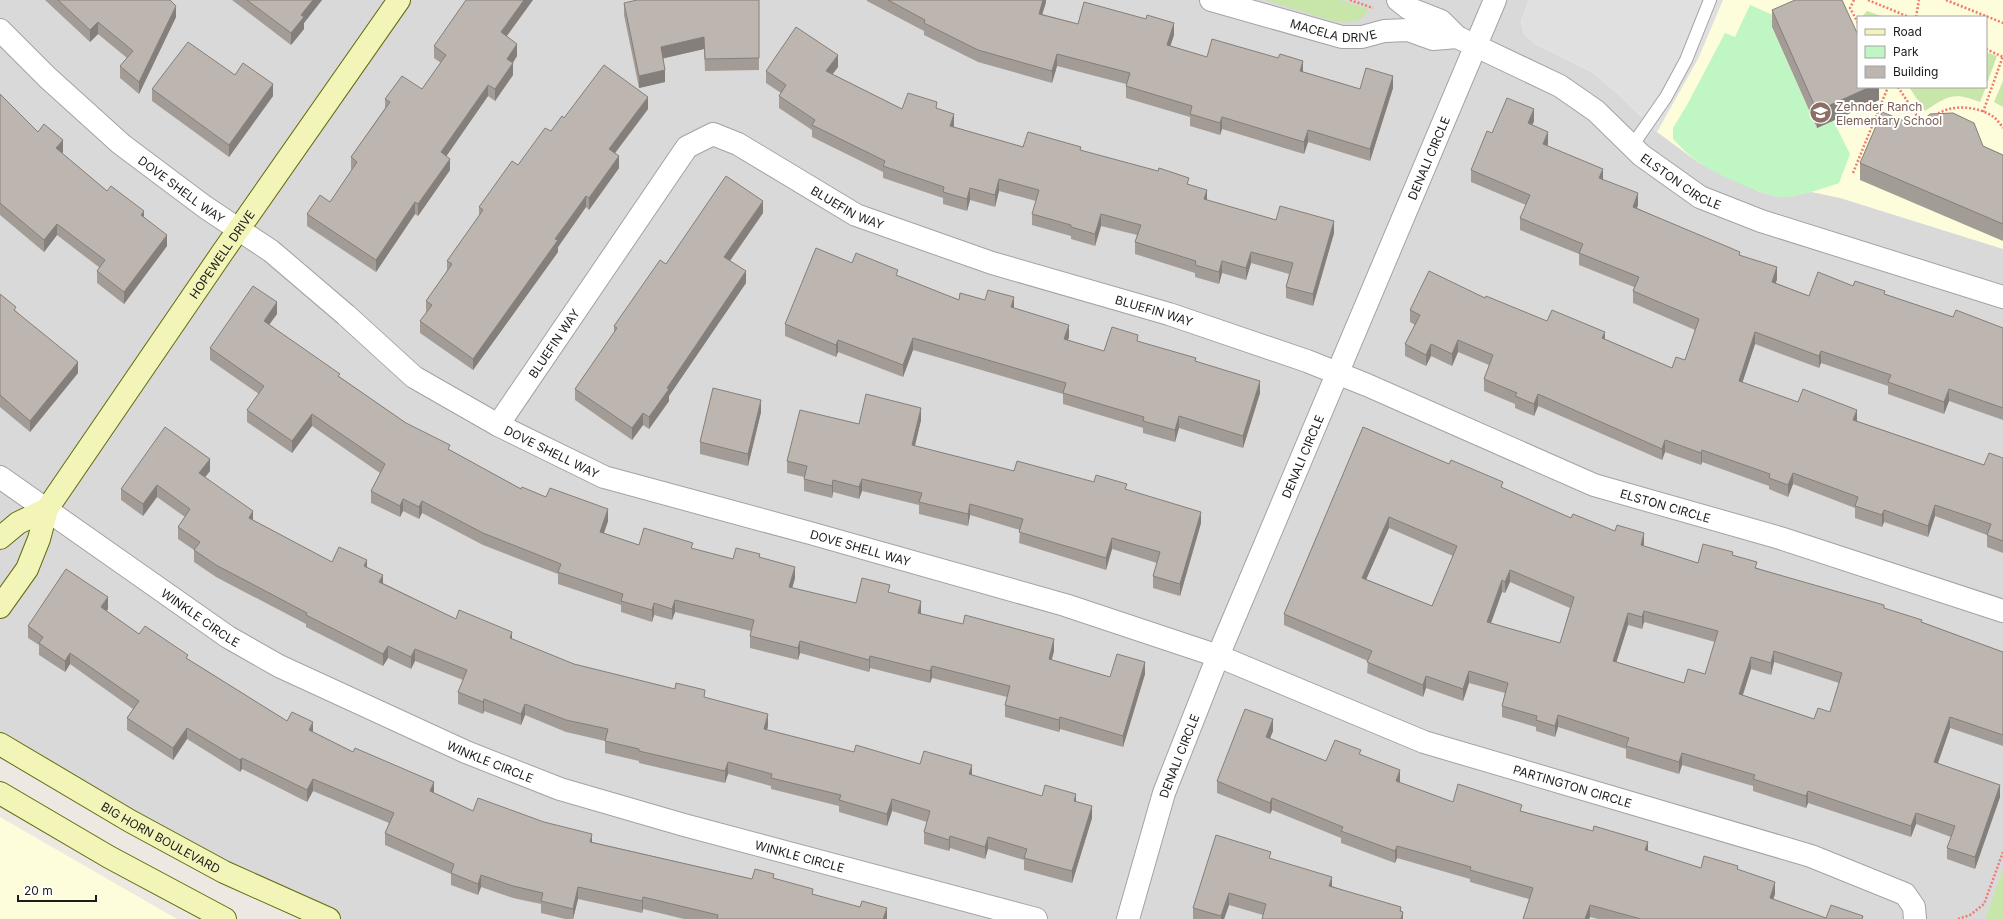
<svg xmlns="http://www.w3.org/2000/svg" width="2003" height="919" font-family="Inter,sans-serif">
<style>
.residential{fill:#dad9d9;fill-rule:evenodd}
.education{fill:#fdfcdb;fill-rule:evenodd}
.grass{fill:#c8e5aa}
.park{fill:#c0f6c4}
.parking{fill:#e0e0e0}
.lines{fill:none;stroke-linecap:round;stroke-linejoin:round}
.lane-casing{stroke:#a3a3a3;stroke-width:14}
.street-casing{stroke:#a3a3a3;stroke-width:24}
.secondary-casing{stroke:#626b0b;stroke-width:24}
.path{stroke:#f17a6f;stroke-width:2.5;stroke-dasharray:2 2;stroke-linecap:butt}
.lane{stroke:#fff;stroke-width:12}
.street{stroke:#fff;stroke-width:22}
.secondary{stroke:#f3f5b8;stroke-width:22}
.wall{fill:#a39c96;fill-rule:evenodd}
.shaded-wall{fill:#847f7a}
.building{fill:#bdb5af;stroke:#847f7a;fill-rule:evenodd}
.labels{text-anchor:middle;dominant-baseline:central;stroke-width:4;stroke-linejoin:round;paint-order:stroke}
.street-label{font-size:12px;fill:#1c1c1c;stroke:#fff}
.education-label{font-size:12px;fill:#785e54;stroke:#fff;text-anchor:start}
</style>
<rect width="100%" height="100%" fill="#ede9e2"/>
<path class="residential" d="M0 0H2003V919H329L0 744ZM1858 17H1986V87H1858Z"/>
<path class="education" d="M1529 0H2003V249L1840 198 1811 192 1780 197 1760 192 1699 163 1657 132 1617 93 1592 72 1535 44 1524 34 1521 21ZM1858 17H1986V87H1858Z
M0 817 177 919H0Z"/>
<path class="grass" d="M1265 0H1339L1369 9C1363 22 1350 23 1337 22Z
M1867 11 1884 17H1862Z
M1986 52 1997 56 1986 86Z
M2003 81V107L1994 102Z
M1909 87H1986L1980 102C1953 92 1949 95 1925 111Z
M2003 869V919H1985L1987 914Z"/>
<path class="park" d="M1750 5 1787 21 1772 28 1817 128 1833 120 1850 154 1839 183C1824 188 1794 199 1779 197 1762 195 1712 172 1698 162 1688 155 1681 147 1673 139V128L1687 105 1725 33 1735 37Z"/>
<path class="parking" d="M1529 0H1723L1698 59 1657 132 1617 93 1592 72 1535 44 1524 34 1521 21Z"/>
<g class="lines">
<defs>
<path id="lane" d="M1632 146 1666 97 1686 60 1710 0"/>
<g id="street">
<path id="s1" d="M1211 0 1342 37H1362L1384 31 1408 30 1433 39 1457 37"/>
<path id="s2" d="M1398 0 1408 8 1441 21 1457 37 1560 86 1596 111 1641 155 1700 197 1761 221 2003 297"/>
<path id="s3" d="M0 30 48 78 121 144 205 207 271 251 346 315 414 377 498 425 604 477 810 533 1065 605 1218 656 1424 742 1811 856 1905 894 1914 907 1915 919"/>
<path id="s4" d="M498 425 687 147 713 134 738 144 856 215 992 263 1169 314 1307 361 1367 385 1594 485 1780 538 2003 611"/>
<path id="s5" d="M0 477 228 637 279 666 466 752 560 789 684 825 1036 919"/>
<path id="s6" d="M1128 919 1164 793 1218 656 1495 0"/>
</g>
<g id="secondary">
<path d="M0 538 18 523 47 509"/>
<path id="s7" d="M0 607 27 569 39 539 47 509 222 253 399 0"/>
<path id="s8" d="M0 744 130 821 224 872 329 919"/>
<path d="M0 793 109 857 225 919"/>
</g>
</defs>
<use href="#lane" class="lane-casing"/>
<use href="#street" class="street-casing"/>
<use href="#secondary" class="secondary-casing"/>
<path class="path" d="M1350 0 1373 8
M1854 0 1850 8 1858 23
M1868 0 1909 17
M1946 0 2003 23
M1916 17 1919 0
M1986 49 2003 57
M1898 87 1923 125
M1983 112 2003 56
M1935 116C1950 103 1980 106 1995 118 1998 121 2001 125 2003 128
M1853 173 1888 87
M1958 919 1970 915 1984 904 2003 852"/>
<use href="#lane" class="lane"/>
<use href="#street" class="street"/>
<use href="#secondary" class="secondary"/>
</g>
<path class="wall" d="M45 0H170L176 17 139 94 120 78V66L127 58 98 34 90 42Z
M232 0H322L304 23V29L291 45Z
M759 0V70L705 71 704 49 663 58 665 82 639 88 624 15V3Z
M867 0H1046V2L1042 14 1078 24 1174 35 1170 46 1207 57 1303 72 1360 89 1393 88 1370 161 1308 142 1304 154 1222 129 1220 135 1190 126V117L1126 98V84L1057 66 1052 83 978 62 924 35V31L867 1Z
M1772 10 1879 87V100L1817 128 1772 27Z
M507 36 517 56 513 63V75L495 101 488 96 446 156 450 170 418 216 415 214 376 272 307 226V214L330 202 352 170 351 169V157L385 108V99L422 89 441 63 434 58V46Z
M838 67 832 74 902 109 937 108 954 126V127L1023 147 1081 150 1189 184 1207 200 1276 220 1334 233 1313 306 1286 298V287L1289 274 1251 263 1246 280 1222 273 1219 284 1195 277V273L1135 254V242L1137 235 1101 226 1095 246 1071 239V236L1032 225V214L1036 201 999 191 995 207 970 200 967 211 943 204V198L883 178V172L812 137V130L779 108V96L781 93 766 83V71Z
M235 75 273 96 229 157 152 101V89Z
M0 94 38 132 63 152 62 153 107 191 144 217 167 246 124 304 97 283V271L100 268 57 235 44 252 0 215Z
M648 109 615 153 619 168 589 210 586 207 558 247V252L473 370 420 333V321L426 313V301L447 271V261L479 216V207L518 165 564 118Z
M1534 121 1532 125 1548 144 1547 146 1603 180 1638 205 1637 208 1740 255 1777 279 1776 283 1809 296 1853 286 1885 294 1953 317 2003 328V420L1949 401 1944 414 1888 394V386L1821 363 1819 368 1755 344 1742 383 1798 402 1857 421 1984 465 2003 458V553L1987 547V535L1935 516 1928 537 1884 522 1882 527 1855 518V508L1793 484 1788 497 1769 489V486L1702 462 1701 465 1665 452 1662 460 1538 406 1534 416 1515 408V404L1484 391V379L1489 365 1458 352 1452 366 1431 356 1426 366 1405 356V344L1415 325 1410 322V310L1485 298 1547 321 1605 339 1672 368 1685 360 1695 330 1633 303V291L1634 287 1579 265V254L1520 230V218L1526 205 1471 182V170L1492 133Z
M1917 126 1983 146 2003 155V241L1860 180V163Z
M763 213 730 261 746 283 669 396V401L649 429 643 425 632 440 575 400V389L614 333V326L666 264Z
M852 263 898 276 959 300H985L1014 308 1069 337 1068 340 1104 351 1138 341 1196 362 1260 393 1243 448 1179 428 1175 442 1143 433V428L1063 404V394L913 350 903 377 838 352 836 357 785 336V324Z
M0 294 16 311 78 373 30 432 0 407Z
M277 314 269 324 340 377 406 423 450 450 521 489 546 497 608 521 604 533 639 545 693 549 733 559 760 558 795 578 792 588 856 603 890 593 921 612V614L1054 651 1051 660 1110 677 1145 674 1123 747 1060 729 1059 732 1005 717V705L1007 697 932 678 930 683 870 668 869 672 800 653 798 660 750 648V636L751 631 675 612 672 620 654 615 652 622 621 612V605L558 584V574L483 545 422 513 419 519 403 511 400 517 371 503V491L380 473 312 426 292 453 247 422V410L259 394 210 360V348Z
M761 412 748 466 700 454V442Z
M921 420 915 446 1014 471 1094 482 1127 490 1201 523 1180 596 1153 588V576L1157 563 1112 549 1106 570 1019 543 1020 530 970 515 968 526 919 514V505L862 491 859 499 833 492 832 498 804 491V477L787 473V461L859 424Z
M1363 427 1571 518 1644 545V546L1698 563 1733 555 1757 568 1884 608 2003 652V746L1950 728 1938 763 2000 797 1975 869 1947 859V848L1951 837 1916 824 1911 837 1808 803 1806 808 1753 791V786L1682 765 1679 774 1646 764 1626 758V749L1558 727 1555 737 1536 731V727L1502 717V706L1505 693 1469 683 1463 701 1426 688 1423 697 1367 673 1368 661 1284 625V614ZM1389 528 1453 556 1432 606 1366 579ZM1510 582 1570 608 1560 643 1491 623 1502 592 1505 593ZM1644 622 1715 642 1705 674 1684 683 1616 662 1628 625 1642 629ZM1774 662 1839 683 1830 712 1814 719 1743 695 1751 669 1771 675Z
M210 471 205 477 253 520 332 562 367 567 383 583 456 619 512 640 574 664 705 698 768 726 767 730 854 752 972 775 1042 796 1076 801 1092 818 1072 883 1024 870V860L988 849 985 859 950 848 949 851 924 844V832L927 822 892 811 887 826 839 812V806L771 789V786L728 774 725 783 639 763V761L605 753V741L566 732 525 715 521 725 484 711 483 714 458 704V692L463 680 415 661 411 669 388 658 383 666 306 627V624L216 577 194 562V550L178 539V527L185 517 157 497 143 516 121 500V489Z
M108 609 106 611 139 634 188 659 287 721 313 732 434 793 473 811 592 842 752 879 774 878 813 894 887 919H684L643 909 642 913 578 899 573 919H565L541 913V904L513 898 481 887 478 895 451 885V874L385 845V833L389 823 313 791 307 802 242 769 240 772 187 739 173 760 127 730V718L133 709 70 664 65 672 39 655V645L28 638V626Z
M1273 731 1270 738 1326 761 1361 755 1400 781V783L1453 802 1522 811 1701 868 1738 869 1775 894 1773 899 1826 918 1863 919H1598L1590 917 1589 919H1523L1529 899 1470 882V879L1397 858 1395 863 1341 843V838L1272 810 1270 814 1217 793V781Z
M1271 859 1332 886 1401 911 1403 919 1263 915 1229 905 1224 919H1193V908Z"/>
<path class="shaded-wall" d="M313 0H322L304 23V29L291 45V33L301 15Z
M524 0H533L501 44V32Z
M1043 0H1046V2L1039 25V14Z
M176 6V17L139 94V82Z
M98 22V34L90 42V30Z
M1174 23V35L1167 56V45Z
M704 37V49L661 59V47Z
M517 44V56L507 71V59Z
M1057 54V66L1052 83V71Z
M838 55V67L826 83V71Z
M1303 61V73L1300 71Z
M513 63V75L495 101V89Z
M665 70V82L639 88V76Z
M1393 76V88L1370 161V149Z
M273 84V96L229 157V145Z
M488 85V96L441 164V152Z
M1870 87H1879V100L1817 128V111Z
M648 97V109L609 161V149Z
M1534 109V121L1528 135V123Z
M954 114V126L950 138V126Z
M1222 117V129L1220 135V123Z
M1308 130V142L1304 154V142Z
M1548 132V144L1543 156V144Z
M63 140V152L56 160V148Z
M619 156V168L589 210V198Z
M450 159V170L418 216V204Z
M1603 169V181L1599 178Z
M999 179V191L995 207V195Z
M970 188V200L967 211V199Z
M1207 190V202L1204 199Z
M1638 193V205L1633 218V207Z
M586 196V207L558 247V252L473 370V359L555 239Z
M763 201V213L724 269V257Z
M415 202V214L376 272V260Z
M144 211V223L141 215Z
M1101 214V226L1095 246V234Z
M1334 221V233L1313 306V294Z
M57 224V235L44 252V240Z
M167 235V246L124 304V292Z
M1251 252V263L1246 280V268Z
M1222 261V273L1219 284V272Z
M1777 267V279L1772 294V282Z
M746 271V283L669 396V401L649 429V417L667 388Z
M1014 297V309L1011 307Z
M277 302V314L264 332V321Z
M1069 325V337L1064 351V339Z
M1605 332V344L1602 338Z
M1755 332V344L1739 393V381Z
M913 338V350L903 377V365Z
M838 340V352L836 357V345Z
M1458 340V352L1452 366V354Z
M1431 344V356L1426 366V355Z
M1821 351V363L1819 368V356Z
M78 362V373L30 432V421Z
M1260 381V393L1243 448V436Z
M1949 389V401L1944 414V402Z
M1538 394V406L1534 416V404Z
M761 400V412L748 466V454Z
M921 408V420L912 457V445Z
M1857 410V422L1853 420Z
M643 413V425L632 440V428Z
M312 414V426L292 453V441Z
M1179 416V428L1175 442V430Z
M1665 440V452L1662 460V449Z
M1702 450V462L1701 465V453Z
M210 459V471L199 485V473Z
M1793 473V484L1788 497V485Z
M862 479V491L859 499V487Z
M833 480V492L832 498V486Z
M157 485V497L143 516V504Z
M403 499V511L400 517V506Z
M422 501V513L419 519V507Z
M970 504V515L968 526V514Z
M1935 505V516L1928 537V526Z
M608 509V521L600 544V532Z
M1884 510V522L1882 527V515Z
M253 511V523L249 518Z
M1201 512V523L1180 596V584Z
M1389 517V528L1362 589V578Z
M1644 533V545L1641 557V545Z
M1112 538V549L1106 570V558Z
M367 560V572L364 566Z
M795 567V578L789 599V587Z
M1510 570V582L1505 593V582Z
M383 575V587L379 582Z
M1502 580V592L1487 634V622Z
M108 597V609L101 619V607Z
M675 600V612L672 620V609Z
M921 601V612L918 625V613Z
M654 603V615L652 622V610Z
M1644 611V622L1642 629V617Z
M1628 613V625L1613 673V661Z
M512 632V644L510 638Z
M1054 639V651L1049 671V659Z
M800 641V653L798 660V648Z
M388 646V658L383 666V654Z
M415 649V661L411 669V657Z
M1774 651V662L1771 675V663Z
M70 653V664L65 672V661Z
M870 656V668L869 672V660Z
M1751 657V669L1739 706V694Z
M1145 662V674L1123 747V736Z
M932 666V678L930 683V671Z
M1469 671V683L1463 701V689Z
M1426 676V688L1423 697V685Z
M484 699V711L483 714V702Z
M525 704V715L521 725V714Z
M768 714V726L764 741V729Z
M1558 715V727L1555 737V726Z
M1060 717V729L1059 732V720Z
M1950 717V728L1934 774V762Z
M1273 719V731L1266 748V737Z
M313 722V734L309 730Z
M187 728V739L173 760V748Z
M1682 753V765L1679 774V762Z
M242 758V769L240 772V760Z
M728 762V774L725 783V771Z
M972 765V777L969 774Z
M1400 770V781L1396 793V781Z
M313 779V791L307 802V790Z
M434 782V794L430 791Z
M2000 785V797L1975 869V857Z
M1808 791V803L1806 808V796Z
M1076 794V806L1074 801Z
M1272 798V810L1270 814V803Z
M892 799V811L887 826V814Z
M1092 806V818L1072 883V871Z
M1916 813V824L1911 837V826Z
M592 834V846L590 842Z
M950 836V848L949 851V840Z
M988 837V849L985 859V847Z
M1648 842V854L1645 850Z
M1397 846V858L1395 863V851Z
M481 875V887L478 895V884Z
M1332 877V889L1329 886Z
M1775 882V894L1770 910V898Z
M578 887V899L573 919V909Z
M1229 893V905L1224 919H1221V916Z
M643 897V909L642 913V901Z
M1590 905V917L1589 919H1585Z
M1401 907V918L1403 912V919H1400V911Z
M887 908V919H883Z"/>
<path class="building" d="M58 0H170L176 6 139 82 120 66 133 51 98 22 90 30Z
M247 0H313L301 15 304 17 291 33Z
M466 0H524L501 32 517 44 507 59 513 63 495 89 488 85 441 152 450 159 418 204 415 202 376 260 307 214 320 195 330 202 357 162 351 157 390 102 385 99 402 76 422 89 446 55 434 46Z
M637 0H759V58L705 59 704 37 661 47 665 70 639 76 624 3Z
M888 0H1043L1039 14 1078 24 1084 2 1146 19 1147 15 1174 23 1167 45 1207 57 1212 39 1278 58 1280 54 1303 61 1300 71 1360 89 1366 68 1393 76 1370 149 1308 130 1304 142 1222 117 1220 123 1190 114 1192 106 1126 86 1130 73 1057 54 1052 71 978 50 924 23 925 20Z
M1795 0H1842L1858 35V87H1870L1817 111 1772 10Z
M796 27 838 55 826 71 902 109 908 93 937 102 936 108 954 114 950 126 1023 147 1028 132 1081 147 1080 150 1158 171 1159 168 1189 178 1187 184 1207 190 1204 199 1276 220 1280 206 1334 221 1313 294 1286 287 1293 263 1251 252 1246 268 1222 261 1219 272 1195 265 1196 261 1135 242 1141 225 1101 214 1095 234 1071 227V225L1032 214 1039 190 999 179 995 195 970 188 967 199 943 192 944 187 883 166 885 161 812 125 815 120 779 96 786 85 766 71Z
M188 42 235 75 243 63 273 84 229 145 152 89Z
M604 65 648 97 609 149 619 156 589 198 586 196 555 239 558 240 473 359 420 321 432 305 426 301 452 264 447 261 483 210 479 207 512 161 518 165 545 128 551 131 562 116 564 118Z
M0 94 38 132 44 124 63 140 56 148 107 191 111 186 144 211 141 215 167 235 124 292 97 271 105 260 57 224 44 240 0 203Z
M1507 98 1534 109 1528 123 1548 132 1543 144 1603 169 1599 178 1638 193 1633 207 1740 252 1739 255 1777 267 1772 282 1809 296 1818 272 1853 286 1855 281 1885 291 1884 294 1953 317 1956 310 2003 328V408L1949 389 1944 402 1888 382 1891 375 1821 351 1819 356 1755 332 1739 381 1798 402 1803 389 1857 410 1853 420 1984 465 1989 453 2003 458V541L1987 535 1991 524 1935 505 1928 526 1884 510 1882 515 1855 506 1858 497 1793 473 1788 485 1769 478 1770 474 1702 450 1701 453 1665 440 1662 449 1538 394 1534 404 1515 396 1517 393 1484 379 1493 355 1458 340 1452 354 1431 344 1426 355 1405 344 1420 315 1410 310 1429 271 1485 298 1486 296 1547 321 1552 310 1605 332 1602 338 1672 368 1676 357 1685 360 1699 319 1633 291 1639 277 1579 253 1583 244 1520 218 1530 195 1471 170 1487 131 1492 133Z
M1882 112 1917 126 1930 114 1953 113 1974 123 1983 146 2003 155V224L1860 163Z
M726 176 763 201 724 257 746 271 667 388 669 389 649 417 643 413 632 428 575 389 617 328 614 326 660 260 666 264Z
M816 248 852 263 856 253 898 270 896 275 959 300 960 293 985 300 988 290 1014 297 1011 307 1069 325 1064 339 1104 351 1112 327 1138 335 1137 341 1196 358 1195 361 1260 381 1243 436 1179 416 1175 430 1143 421 1144 417 1063 393 1066 383 913 338 903 365 838 340 836 345 785 324Z
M253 286 277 302 264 321 340 374 338 376 406 423 450 445 448 449 521 489 522 487 546 497 550 488 608 509 600 532 639 545 644 528 693 543 691 548 733 559 736 548 760 554 759 557 795 567 789 587 856 603 862 578 890 585 888 592 921 601 918 613 963 624 965 615 1054 639 1049 659 1110 677 1117 654 1145 662 1123 736 1060 717 1059 720 1005 705 1010 686 932 666 930 671 870 656 869 660 800 641 798 648 750 636 754 620 675 600 672 609 654 603 652 610 621 601 623 594 558 572 561 564 483 533 422 501 419 507 403 499 400 506 371 491 385 464 312 414 292 441 247 410 264 386 210 348Z
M0 294 16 307 14 310 78 362 30 421 0 395Z
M713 388 761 400 748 454 700 442Z
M866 394 921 408 912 445 1014 471 1017 461 1094 482 1096 475 1127 484 1125 489 1201 512 1180 584 1153 576 1160 552 1112 538 1106 558 1019 532 1023 519 970 504 968 514 919 502 922 493 862 479 859 487 833 480 832 486 804 479 807 466 787 461 800 410 859 424Z
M165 427 210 459 199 473 253 511 249 518 332 562 339 547 367 560 364 566 383 575 379 582 456 619 459 610 512 632 510 638 574 664 675 689 676 683 705 690 704 697 768 714 764 729 854 752 856 745 920 764 924 751 972 765 969 774 1042 796 1045 785 1076 794 1074 801 1092 806 1072 871 1024 858 1027 849 988 837 985 847 950 836 949 840 924 832 930 811 892 799 887 814 839 800 841 795 771 778 772 774 728 762 725 771 639 751V749L605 741 608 729 566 720 525 704 521 714 484 699 483 702 458 692 467 670 415 649 411 657 388 646 383 654 306 615 307 613 216 565 194 550 200 542 178 527 190 509 157 485 143 504 121 489Z
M1363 427 1449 464 1451 460 1503 482 1501 487 1571 518 1573 514 1615 531 1617 525 1644 533 1641 545 1698 563 1703 544 1733 552 1732 555 1757 562 1755 568 1884 605V608L1922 620 1921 622 2003 652V735L1950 717 1934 762 2000 785 1975 857 1947 848 1955 826 1916 813 1911 826 1808 791 1806 796 1753 779 1755 775 1682 753 1679 762 1646 752 1626 746 1629 738 1558 715 1555 726 1536 720 1537 716 1502 706 1508 683 1469 671 1463 689 1426 676 1423 685 1367 662 1372 651 1284 614ZM1389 517 1457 546 1432 606 1362 578ZM1510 570 1574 597 1560 643 1487 622 1502 580 1505 582ZM1644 611 1718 631 1705 674 1688 669 1684 683 1613 661 1628 613 1642 617ZM1774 651 1842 673 1830 712 1818 708 1814 719 1739 694 1751 657 1771 663Z
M66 569 108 597 101 607 139 634 145 626 188 655 186 658 287 721 292 712 313 722 309 730 353 752 355 748 434 782 430 791 473 811 478 798 544 822 592 834 590 842 752 879 755 869 774 874 773 878 813 889 812 894 860 907 862 901 887 908 883 919H717L718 915 643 897 642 901 578 887 573 909 541 901 543 893 513 886 481 875 478 884 451 873 454 864 385 833 394 813 313 779 307 790 242 758 240 760 187 728 173 748 127 718 139 701 70 653 65 661 39 643 43 637 28 626Z
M1245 709 1273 719 1266 737 1326 761 1335 740 1361 750 1359 754 1400 770 1396 781 1453 802 1458 784 1522 805 1520 811 1593 831 1594 826 1648 842 1645 850 1701 868 1704 856 1738 866 1737 869 1775 882 1770 898 1826 918 1831 905 1863 916 1862 919H1641L1590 905 1585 919H1523L1533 888 1470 870 1471 867 1397 846 1395 851 1341 831 1343 827 1272 798 1270 803 1217 781Z
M1216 835 1271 852 1269 858 1332 877 1329 886 1401 907 1400 911 1403 912 1401 919H1262L1266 904 1229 893 1221 916 1193 908Z"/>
<defs>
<symbol id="school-disc" viewBox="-11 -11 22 22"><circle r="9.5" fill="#8d6e63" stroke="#fff"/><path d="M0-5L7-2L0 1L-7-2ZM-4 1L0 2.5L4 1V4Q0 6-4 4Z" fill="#fff"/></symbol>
</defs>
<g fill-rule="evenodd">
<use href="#school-disc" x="1808" y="100" width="25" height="25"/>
</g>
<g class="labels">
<g class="street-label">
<text stroke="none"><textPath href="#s1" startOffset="127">MACELA DRIVE</textPath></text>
<text stroke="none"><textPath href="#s6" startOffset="819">DENALI CIRCLE</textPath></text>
<text stroke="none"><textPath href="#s2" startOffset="340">ELSTON CIRCLE</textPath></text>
<text stroke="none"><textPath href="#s3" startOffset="242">DOVE SHELL WAY</textPath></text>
<text stroke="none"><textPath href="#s4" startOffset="519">BLUEFIN WAY</textPath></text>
<text stroke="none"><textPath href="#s7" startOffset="419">HOPEWELL DRIVE</textPath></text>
<text stroke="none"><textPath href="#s4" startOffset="843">BLUEFIN WAY</textPath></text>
<text stroke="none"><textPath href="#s4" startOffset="99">BLUEFIN WAY</textPath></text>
<text stroke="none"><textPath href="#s3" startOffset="698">DOVE SHELL WAY</textPath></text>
<text stroke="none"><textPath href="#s6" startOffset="495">DENALI CIRCLE</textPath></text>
<text stroke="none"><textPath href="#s4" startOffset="1391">ELSTON CIRCLE</textPath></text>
<text stroke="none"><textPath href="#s3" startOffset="1022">DOVE SHELL WAY</textPath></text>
<text stroke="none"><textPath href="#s5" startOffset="245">WINKLE CIRCLE</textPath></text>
<text stroke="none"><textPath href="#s6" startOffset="171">DENALI CIRCLE</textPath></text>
<text stroke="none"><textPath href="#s5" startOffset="569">WINKLE CIRCLE</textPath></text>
<text stroke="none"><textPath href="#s3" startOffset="1774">PARTINGTON CIRCLE</textPath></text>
<text stroke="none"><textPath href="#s8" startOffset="186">BIG HORN BOULEVARD</textPath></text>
<text stroke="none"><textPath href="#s5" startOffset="893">WINKLE CIRCLE</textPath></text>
</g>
<g class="education-label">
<text x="1836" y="106">Zehnder Ranch<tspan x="1836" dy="14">Elementary School</tspan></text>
</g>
</g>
<rect x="1857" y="16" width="130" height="72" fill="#ffffff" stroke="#a4a4a4"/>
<rect x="1865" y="29" width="20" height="6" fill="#f3f5b8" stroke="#a4a4a4"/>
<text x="1893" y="36" font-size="12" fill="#1c1c1c">Road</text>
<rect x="1865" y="46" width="20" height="12" fill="#c0f6c4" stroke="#a4a4a4"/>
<text x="1893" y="56" font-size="12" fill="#1c1c1c">Park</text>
<rect x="1865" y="66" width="20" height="12" fill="#bdb5af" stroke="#a4a4a4"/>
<text x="1893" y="76" font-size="12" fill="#1c1c1c">Building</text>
<path d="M18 895v6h78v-6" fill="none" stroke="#1c1c1c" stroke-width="2"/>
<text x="24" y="895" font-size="12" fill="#1c1c1c" stroke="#ffffff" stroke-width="3" paint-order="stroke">20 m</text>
</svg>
